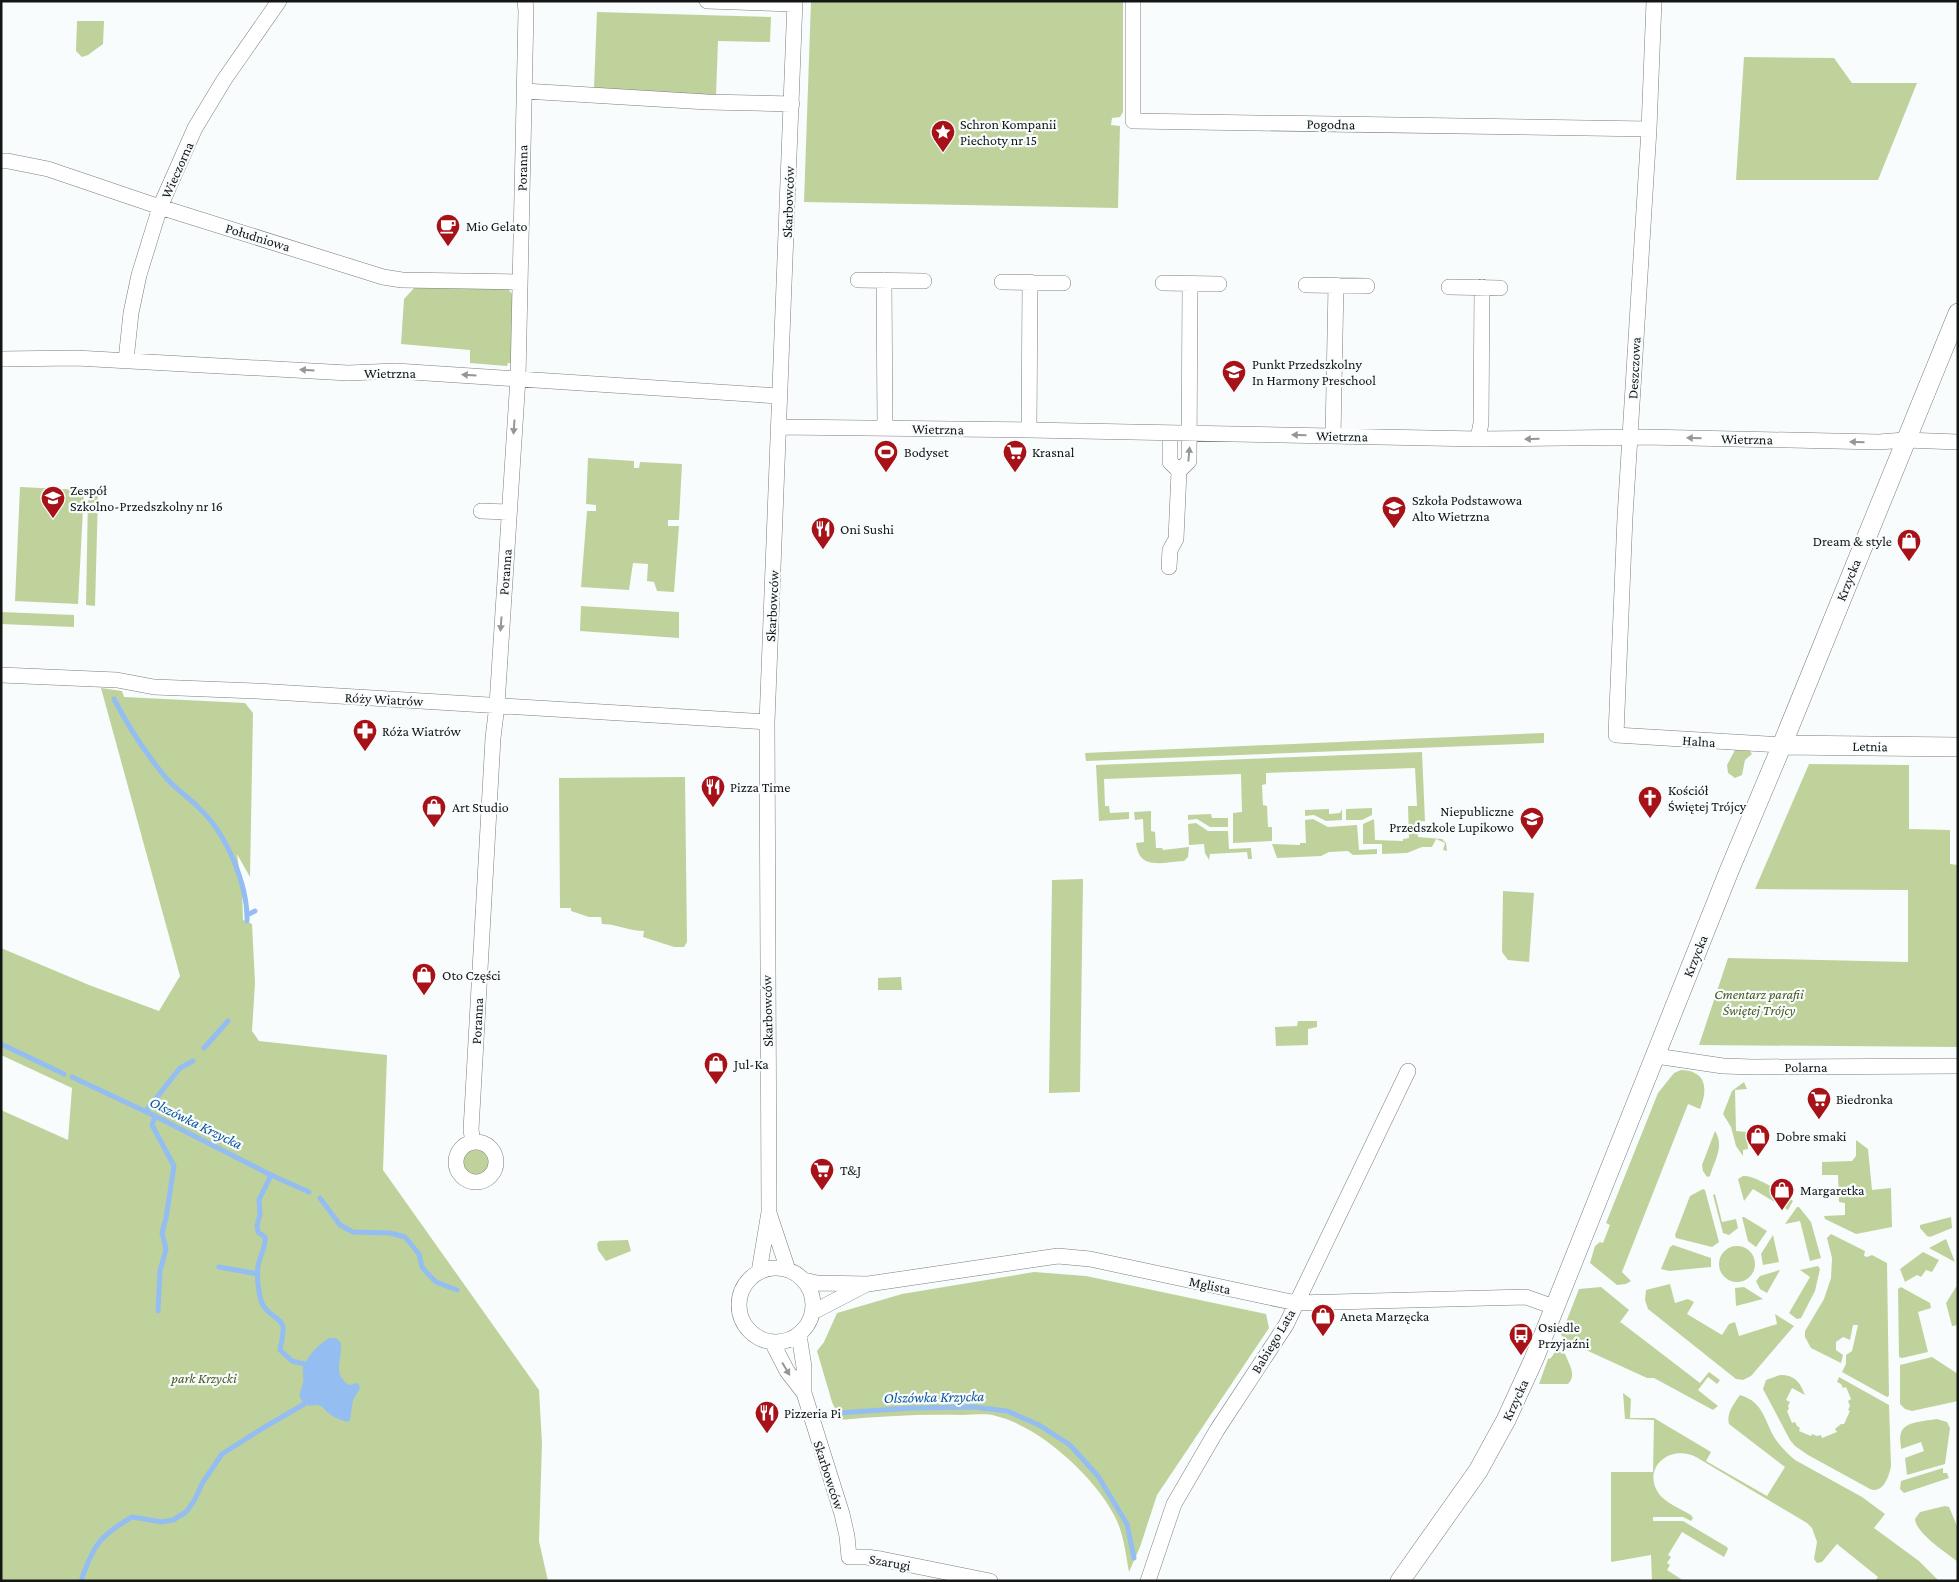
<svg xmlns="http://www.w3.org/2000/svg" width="1959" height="1582" font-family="'Crimson Pro',serif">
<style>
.green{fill:#bfd29c}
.water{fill:#94bdf2}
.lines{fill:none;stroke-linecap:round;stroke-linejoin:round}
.stream{stroke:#94bdf2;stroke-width:5}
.minor-casing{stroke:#7b7e7e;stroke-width:16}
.tertiary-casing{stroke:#7b7e7e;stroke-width:20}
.minor{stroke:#fff;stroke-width:15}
.tertiary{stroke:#fff;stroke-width:19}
.oneway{fill:#959696}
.labels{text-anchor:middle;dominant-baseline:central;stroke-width:4.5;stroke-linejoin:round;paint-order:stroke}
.poi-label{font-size:14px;fill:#141616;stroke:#f8fcfc;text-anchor:start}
.street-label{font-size:14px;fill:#141616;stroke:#f8fcfc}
.park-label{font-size:14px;font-style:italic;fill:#475920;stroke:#f8fcfc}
.water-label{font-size:15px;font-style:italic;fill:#09539e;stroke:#f8fcfc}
</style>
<rect width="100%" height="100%" fill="#f8fcfc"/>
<path class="green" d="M811 1H1123V112L1120 117 1112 118 1111 125 1120 126 1118 208 804 202Z
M597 12 771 17 770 42 718 41 716 95 594 88Z
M77 21H104L103 44 88 55 82 57 76 51Z
M1744 57 1834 58 1852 83H1917L1878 180H1736Z
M415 287 508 289 513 295 512 363H508L507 366 470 363V350L401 344 404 299Z
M588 458 634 461V468H639L640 462 682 464 679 520H668V526H679L674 592 657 591 654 582 647 581 648 564 633 563 629 590 581 587 587 511H596V505L586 504Z
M20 487 84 490 78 604 15 601Z
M88 495 98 496 95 606 86 605Z
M581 606 679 612V638L580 631Z
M1 612 74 615V627L1 624Z
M101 688 122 691 124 697 245 703 253 713 250 877 237 854 242 889 243 920 252 924 255 983 252 1031 259 1041 387 1055 383 1170 539 1390 542 1443 539 1541 548 1581H1V1110L68 1140 72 1088 1 1055V948L89 985 159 1011 180 976Z
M1544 733V743L1086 761 1085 753Z
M1735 750 1750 751 1752 754 1745 760 1742 775 1735 778 1728 773 1727 765Z
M1422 752 1425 821 1417 822 1418 837 1442 839 1446 843 1447 851 1443 850 1445 843 1436 839 1432 847H1422L1407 853 1382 854V844H1363V824L1374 819 1375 840 1403 841V839L1409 838 1408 806H1417L1415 768 1266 773V784L1262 785 1263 805 1267 806 1268 827H1272V841L1233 843V813L1242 812 1241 774 1104 779 1105 806H1109L1110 813 1129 812V819L1099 821 1096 765Z
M1809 764 1909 765V829L1950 830V864L1958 865V1047L1699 1045 1728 958 1908 962V890L1755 889Z
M685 777 687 942 684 947H674L643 937 644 931C629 931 616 924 602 924L601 917H589L571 911V908H560L559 778Z
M1372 808V815L1362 820H1346V809Z
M1329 809V814L1340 813 1342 809V820L1326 821 1314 815 1305 816V810Z
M1151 811V831L1155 832 1156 848H1162L1163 850 1189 847 1188 857 1184 861C1162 862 1139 871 1136 843L1144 842 1143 819 1135 820 1134 812Z
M1211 814 1212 818H1228V827H1210L1197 819 1188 820V815Z
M1313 819 1328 827 1357 825 1359 850 1377 849V854L1353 855 1348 851 1329 852 1321 856 1277 858 1272 844 1300 845V843H1306L1305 820Z
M1196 823 1208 831H1228L1229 849 1251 848 1252 859H1248L1247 852 1210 854 1209 860 1205 853 1204 844 1189 845 1188 824Z
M1083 879 1080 1092 1049 1093 1052 880Z
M1503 891 1534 893 1529 962 1508 960 1502 952Z
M901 977 902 990H878V978Z
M1298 1021H1317V1027L1308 1029V1045L1276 1046 1275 1027 1297 1026Z
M1681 1070C1707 1071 1708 1089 1700 1109L1688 1104 1622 1272 1631 1281 1626 1284 1617 1285 1590 1263 1595 1246 1600 1242 1603 1243 1610 1225 1606 1223 1658 1093 1674 1073Z
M1744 1082 1747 1089 1735 1090 1736 1131 1747 1132 1748 1149 1743 1150V1156L1736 1146 1731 1127 1723 1114 1732 1091Z
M1715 1131C1725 1147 1714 1161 1710 1176L1707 1177 1703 1171 1702 1165Z
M1856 1140 1868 1149 1872 1190 1891 1188 1892 1227 1856 1234 1825 1219 1824 1216 1845 1215V1203L1839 1202 1838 1175H1822V1162L1852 1161 1856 1156Z
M463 1163a13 13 0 1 1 26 0a13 13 0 1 1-26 0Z
M1743 1176C1756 1175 1782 1193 1793 1201L1788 1210 1753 1189 1744 1201 1738 1179Z
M1703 1189 1705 1190 1719 1242 1712 1247 1676 1238 1675 1235 1690 1196Z
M1715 1194 1722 1222 1736 1219 1738 1228 1729 1235 1723 1233 1713 1195Z
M1797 1207H1799L1811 1222 1821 1258 1810 1261 1800 1221 1785 1224Z
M1742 1217H1744L1767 1231 1756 1247 1748 1241Z
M1951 1217 1952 1228 1930 1237 1927 1236 1920 1228V1225Z
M1831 1234 1865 1251 1864 1256 1867 1257 1872 1255 1887 1263 1889 1396 1887 1397 1842 1372 1846 1364V1355L1852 1351 1858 1325H1853L1850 1340 1843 1337 1836 1342V1350L1843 1355 1841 1363 1811 1348 1805 1337V1331L1824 1299 1831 1278 1832 1258 1827 1238Z
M1773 1235 1779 1262 1763 1265 1761 1254Z
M1946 1239 1955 1262 1929 1248Z
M628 1240 631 1251 606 1261 598 1250 597 1244 599 1241Z
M1673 1245 1711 1258V1267L1669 1271 1661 1269 1670 1247Z
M1719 1264a18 18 0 1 1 36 0a18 18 0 1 1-36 0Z
M1923 1252 1939 1260 1932 1272 1926 1270 1921 1277 1917 1275 1905 1282 1900 1269Z
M1818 1266 1820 1269 1815 1291 1801 1318 1797 1319 1789 1313 1810 1277 1800 1270Z
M1780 1270 1767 1293 1760 1289 1756 1281 1760 1276Z
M1034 1272 1086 1276 1266 1314 1269 1328 1157 1495 1140 1547 1129 1572C1126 1555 1124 1537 1117 1521 1098 1479 1041 1427 996 1416 986 1413 973 1415 962 1415 921 1414 881 1416 840 1420L832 1402 817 1351 824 1342 837 1313 902 1294Z
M1670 1284 1675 1303 1688 1299 1694 1302 1687 1314 1722 1335 1729 1324 1735 1322 1739 1336 1777 1324 1775 1314 1794 1326 1751 1376 1743 1380 1736 1379 1648 1309 1645 1300 1646 1290Z
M1958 1284V1325L1952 1326 1946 1303Z
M1601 1287 1629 1310 1620 1322 1623 1324 1700 1383 1709 1372 1720 1380 1717 1384 1708 1377 1698 1390 1718 1406 1713 1410 1654 1378H1647L1575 1345 1561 1335 1579 1289Z
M1744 1287 1763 1299 1736 1306 1735 1288Z
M1901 1287 1930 1303 1931 1308 1918 1312 1928 1352 1902 1358 1899 1357 1898 1289Z
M1559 1351 1565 1354C1569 1364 1577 1375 1568 1384H1539L1548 1359 1551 1358 1555 1352Z
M1932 1357 1958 1374V1401L1912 1411 1905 1409 1900 1404V1365Z
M1780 1375C1795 1375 1800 1382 1805 1395L1792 1388 1786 1400 1790 1402 1788 1406 1789 1409 1787 1411 1792 1423 1795 1422 1797 1426 1800 1428 1799 1431 1811 1436 1812 1434 1817 1436 1821 1435 1822 1438 1837 1432 1835 1429 1841 1424H1844L1850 1411 1848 1410 1850 1406 1848 1401 1851 1399 1846 1387 1843 1388 1841 1384 1837 1382 1839 1377 1889 1405 1891 1466C1889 1477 1883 1494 1870 1489L1808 1455 1795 1446 1790 1440 1763 1389 1766 1380Z
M1623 1393 1631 1399 1630 1418H1654L1711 1452 1706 1461 1767 1496 1785 1467 1729 1424C1726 1413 1734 1404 1740 1395 1764 1402 1764 1421 1776 1440 1781 1447 1788 1454 1795 1460L1862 1497 1885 1514 1874 1528 1919 1561 1939 1581H1875L1878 1577 1837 1544 1822 1562 1817 1563 1814 1559 1817 1542 1812 1528 1807 1523 1696 1457C1670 1444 1641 1468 1659 1494 1666 1503 1681 1509 1691 1515L1693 1518 1691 1521 1683 1517H1653V1521H1683L1727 1547 1728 1549 1724 1557 1682 1532 1668 1555 1671 1557 1667 1563 1670 1565 1667 1570 1684 1581H1652L1651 1555 1611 1562V1472H1653L1654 1420 1625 1419Z
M1937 1419 1947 1422 1950 1428 1945 1464 1907 1475 1905 1458 1924 1451 1921 1442 1901 1449C1901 1444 1899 1437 1901 1433 1904 1421 1927 1421 1937 1419Z
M1943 1468V1473H1947L1949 1478 1904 1493 1900 1489 1901 1481Z
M1945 1506 1949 1507 1958 1528 1957 1561C1945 1552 1916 1533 1915 1519L1920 1512Z"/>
<path class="water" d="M329 1338H336L341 1343C342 1361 332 1374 349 1385L358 1383 360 1388 353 1400 350 1420 347 1422C342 1420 335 1418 331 1415 321 1408 324 1403 309 1406L302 1396C307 1383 303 1376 305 1365 308 1354 320 1344 329 1338Z"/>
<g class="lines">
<path class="stream" d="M114 699C129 728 146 754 167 779 177 790 191 799 201 810 227 835 248 886 247 921
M247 915 255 911
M1 1044 64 1074
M204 1048 228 1021
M72 1077 155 1116 271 1175 309 1192
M146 1111 180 1068 193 1061
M155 1116 152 1125 174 1166 166 1218 162 1233 166 1249 160 1271 158 1311
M320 1198 340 1225 353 1232 390 1233 405 1237 419 1254 422 1267 427 1273 436 1282 457 1290
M219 1267 258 1274
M838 1413 911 1408 974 1407 1007 1411 1039 1425 1070 1445 1098 1476 1127 1524 1134 1558
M81 1581C93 1546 99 1536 132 1517L162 1522 173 1520 186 1512 194 1501 203 1482 222 1454 263 1428 306 1403 302 1396 306 1381 305 1364 292 1361 280 1350C281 1343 284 1334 283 1327 281 1316 264 1316 260 1297 258 1287 256 1273 259 1262 261 1253 266 1247 265 1237L258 1232 257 1225 260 1215 259 1200 271 1175"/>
<defs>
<path id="minor" d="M707 1 795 4
M1133 1V121L1649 129
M1654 1 1649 129 1625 517 1616 735 1782 745
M524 91 707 102 792 104
M1 161H8L48 169 160 207 383 277 402 280 520 282
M858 280 924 281
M884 280 885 428
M1002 282 1063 283
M1163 283 1219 284
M1306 285 1367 286
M1449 287 1500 288
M1 359 76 358 348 373 396 371 779 396
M126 360 131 313 139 275 160 207 195 128 224 80 279 1
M779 427 1029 430 1478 439 1645 437 1879 442 1905 440 1958 442
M1029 430 1030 282
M1333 436 1336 285
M1478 439 1481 423 1482 287
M1179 471 1189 461 1190 284
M481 511 508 512
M1169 567 1170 550 1176 539 1179 471 1170 462V433
M1 675 117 680 154 687 257 691 767 722
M1656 1056 1723 1066 1753 1067 1958 1066
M456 1162a20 20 0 1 1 40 0a20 20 0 1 1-40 0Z
M473 1142 471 1130 493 738 497 705 518 378 526 11 525 1
M769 1213 788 1270
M739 1305a37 37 0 1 1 74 0a37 37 0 1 1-74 0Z
M759 1272 769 1212 767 722 795 1
M804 1280 817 1283 868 1284 1058 1256 1090 1259 1296 1303 1526 1297 1554 1307
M813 1312 865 1285
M799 1335 804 1367V1393L842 1514 847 1536 849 1557H866L881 1559 990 1581
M772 1342 787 1371 804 1393
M1148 1581 1174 1504 1217 1430 1286 1325 1408 1071"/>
<path id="tertiary" d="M1782 745 1958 747
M1400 1581 1478 1471 1506 1420 1534 1359 1729 871 1782 745 1958 313"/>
</defs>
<use href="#minor" class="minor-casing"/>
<use href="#tertiary" class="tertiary-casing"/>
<use href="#minor" class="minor"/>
<use href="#tertiary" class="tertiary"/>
</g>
<defs><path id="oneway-solid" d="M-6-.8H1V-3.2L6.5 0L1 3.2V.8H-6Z" transform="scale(1.25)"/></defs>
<g class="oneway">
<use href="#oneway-solid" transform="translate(307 370) rotate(-176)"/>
<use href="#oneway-solid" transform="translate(469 375) rotate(-177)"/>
<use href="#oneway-solid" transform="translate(514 427) rotate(94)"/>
<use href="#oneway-solid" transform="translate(1299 435) rotate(-179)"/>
<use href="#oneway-solid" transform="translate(1694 438) rotate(-179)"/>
<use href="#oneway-solid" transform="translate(1532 439) rotate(179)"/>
<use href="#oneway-solid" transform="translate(1857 442) rotate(-179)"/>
<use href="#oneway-solid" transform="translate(1189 454) rotate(-85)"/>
<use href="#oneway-solid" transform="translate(501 624) rotate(94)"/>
<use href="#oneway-solid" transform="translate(786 1369) rotate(59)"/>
</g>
<defs>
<symbol id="sight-pin" viewBox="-11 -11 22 30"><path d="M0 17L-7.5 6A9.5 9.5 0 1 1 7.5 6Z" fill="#a71118" stroke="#f8fcfc"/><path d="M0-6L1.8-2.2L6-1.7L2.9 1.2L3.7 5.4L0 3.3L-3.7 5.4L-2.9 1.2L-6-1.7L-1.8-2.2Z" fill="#fff"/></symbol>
<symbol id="cafe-pin" viewBox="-11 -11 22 30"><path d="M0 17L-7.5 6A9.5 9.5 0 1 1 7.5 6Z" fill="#a71118" stroke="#f8fcfc"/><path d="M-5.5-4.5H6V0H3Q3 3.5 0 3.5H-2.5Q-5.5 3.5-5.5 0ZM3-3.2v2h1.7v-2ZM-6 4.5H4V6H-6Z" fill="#fff"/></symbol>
<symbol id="school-pin" viewBox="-11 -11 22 30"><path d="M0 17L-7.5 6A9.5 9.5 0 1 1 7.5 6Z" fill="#a71118" stroke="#f8fcfc"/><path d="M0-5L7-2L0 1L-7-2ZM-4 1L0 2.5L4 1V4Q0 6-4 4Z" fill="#fff"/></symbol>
<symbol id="stadium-pin" viewBox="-11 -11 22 30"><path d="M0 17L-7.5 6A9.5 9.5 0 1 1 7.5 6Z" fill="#a71118" stroke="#f8fcfc"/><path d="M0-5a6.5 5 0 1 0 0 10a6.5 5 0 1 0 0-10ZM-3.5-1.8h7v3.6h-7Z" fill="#fff"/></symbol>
<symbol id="supermarket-pin" viewBox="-11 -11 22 30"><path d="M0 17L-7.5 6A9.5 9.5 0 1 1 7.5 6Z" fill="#a71118" stroke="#f8fcfc"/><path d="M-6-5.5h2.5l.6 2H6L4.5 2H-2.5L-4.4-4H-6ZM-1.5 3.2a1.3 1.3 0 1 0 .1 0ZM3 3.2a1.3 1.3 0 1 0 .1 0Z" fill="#fff"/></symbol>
<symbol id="restaurant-pin" viewBox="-11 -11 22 30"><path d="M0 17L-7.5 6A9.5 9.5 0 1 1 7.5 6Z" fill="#a71118" stroke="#f8fcfc"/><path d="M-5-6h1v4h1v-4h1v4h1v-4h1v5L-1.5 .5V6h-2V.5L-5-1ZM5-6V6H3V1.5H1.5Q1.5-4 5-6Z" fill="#fff"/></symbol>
<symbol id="shop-pin" viewBox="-11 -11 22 30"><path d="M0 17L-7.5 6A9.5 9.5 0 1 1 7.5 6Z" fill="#a71118" stroke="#f8fcfc"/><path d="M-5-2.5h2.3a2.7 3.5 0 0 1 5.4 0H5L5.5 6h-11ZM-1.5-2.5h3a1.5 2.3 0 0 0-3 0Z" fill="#fff"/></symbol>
<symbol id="pharmacy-pin" viewBox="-11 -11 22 30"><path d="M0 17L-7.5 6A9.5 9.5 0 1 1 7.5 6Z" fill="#a71118" stroke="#f8fcfc"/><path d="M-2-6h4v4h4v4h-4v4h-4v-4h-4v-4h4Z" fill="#fff"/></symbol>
<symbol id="church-pin" viewBox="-11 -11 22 30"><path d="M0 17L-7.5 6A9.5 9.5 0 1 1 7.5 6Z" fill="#a71118" stroke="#f8fcfc"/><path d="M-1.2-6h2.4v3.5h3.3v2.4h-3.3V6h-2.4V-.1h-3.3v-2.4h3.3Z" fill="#fff"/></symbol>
<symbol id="bus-pin" viewBox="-11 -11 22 30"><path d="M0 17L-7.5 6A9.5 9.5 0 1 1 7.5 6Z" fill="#a71118" stroke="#f8fcfc"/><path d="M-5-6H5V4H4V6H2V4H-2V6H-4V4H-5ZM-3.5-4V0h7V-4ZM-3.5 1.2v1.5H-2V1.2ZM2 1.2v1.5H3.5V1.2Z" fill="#fff"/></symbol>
</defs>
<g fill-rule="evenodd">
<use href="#sight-pin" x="929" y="118" width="28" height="38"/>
<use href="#cafe-pin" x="434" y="212" width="28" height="38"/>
<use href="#school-pin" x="1220" y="358" width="28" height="38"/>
<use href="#stadium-pin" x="872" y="438" width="28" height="38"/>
<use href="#supermarket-pin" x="1001" y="438" width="28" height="38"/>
<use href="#school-pin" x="39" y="484" width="28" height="38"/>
<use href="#school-pin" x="1380" y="494" width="28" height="38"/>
<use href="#restaurant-pin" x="809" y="515" width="28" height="38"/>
<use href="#shop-pin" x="1895" y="527" width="28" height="38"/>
<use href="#pharmacy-pin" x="351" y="717" width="28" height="38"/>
<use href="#restaurant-pin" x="699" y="773" width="28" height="38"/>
<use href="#church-pin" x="1636" y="784" width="28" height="38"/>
<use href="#shop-pin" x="420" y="793" width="28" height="38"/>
<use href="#school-pin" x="1518" y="805" width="28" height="38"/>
<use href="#shop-pin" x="410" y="961" width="28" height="38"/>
<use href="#shop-pin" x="702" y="1050" width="28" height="38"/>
<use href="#supermarket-pin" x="1805" y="1085" width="28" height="38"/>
<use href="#shop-pin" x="1744" y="1122" width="28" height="38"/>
<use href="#supermarket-pin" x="808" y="1156" width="28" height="38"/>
<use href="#shop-pin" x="1768" y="1176" width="28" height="38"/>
<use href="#shop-pin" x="1309" y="1302" width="28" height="38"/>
<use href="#bus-pin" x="1507" y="1321" width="28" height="38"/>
<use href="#restaurant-pin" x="753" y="1399" width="28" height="38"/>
</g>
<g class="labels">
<g class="poi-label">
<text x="960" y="124">Schron Kompanii<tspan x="960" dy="16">Piechoty nr 15</tspan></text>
<text x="466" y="226">Mio Gelato</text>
<text x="1252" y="364">Punkt Przedszkolny<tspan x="1252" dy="16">In Harmony Preschool</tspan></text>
<text x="904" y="452">Bodyset</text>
<text x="1032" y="452">Krasnal</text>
<text x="70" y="490">Zespół<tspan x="70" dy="16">Szkolno-Przedszkolny nr 16</tspan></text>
<text x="1412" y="500">Szkoła Podstawowa<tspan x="1412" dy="16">Alto Wietrzna</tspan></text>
<text x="840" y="529">Oni Sushi</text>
<text x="1892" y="541" text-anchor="end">Dream &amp; style</text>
<text x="382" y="731">Róża Wiatrów</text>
<text x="730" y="787">Pizza Time</text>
<text x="1668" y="790">Kościół<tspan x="1668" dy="16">Świętej Trójcy</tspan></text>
<text x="452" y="807">Art Studio</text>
<text x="1514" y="811" text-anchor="end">Niepubliczne<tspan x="1514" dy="16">Przedszkole Lupikowo</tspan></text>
<text x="442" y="975">Oto Części</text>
<text x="734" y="1064">Jul-Ka</text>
<text x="1836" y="1099">Biedronka</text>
<text x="1776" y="1136">Dobre smaki</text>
<text x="840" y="1170">T&amp;J</text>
<text x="1800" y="1190">Margaretka</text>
<text x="1340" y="1316">Aneta Marzęcka</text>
<text x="1538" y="1327">Osiedle<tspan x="1538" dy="16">Przyjaźni</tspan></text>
<text x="784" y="1413">Pizzeria Pi</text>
</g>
<g class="street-label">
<text transform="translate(1331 124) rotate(1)">Pogodna</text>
<text transform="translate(522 168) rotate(-89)">Poranna</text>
<text transform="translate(177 170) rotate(-66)">Wieczorna</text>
<text transform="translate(788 202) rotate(-88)">Skarbowców</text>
<text transform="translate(258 237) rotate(17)">Południowa</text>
<text transform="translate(1634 368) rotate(-87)">Deszczowa</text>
<text x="390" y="373">Wietrzna</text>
<text transform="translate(938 429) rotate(1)">Wietrzna</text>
<text transform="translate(1342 436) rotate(1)">Wietrzna</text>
<text transform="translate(1747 439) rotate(1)">Wietrzna</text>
<text transform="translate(505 572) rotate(-86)">Poranna</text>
<text transform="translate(1848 580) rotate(-68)">Krzycka</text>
<text transform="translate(772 606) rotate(-87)">Skarbowców</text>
<text transform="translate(384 699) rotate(3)">Róży Wiatrów</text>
<text transform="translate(1699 741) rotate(4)">Halna</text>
<text transform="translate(1870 746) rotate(1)">Letnia</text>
<text transform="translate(1695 956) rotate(-68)">Krzycka</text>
<text transform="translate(767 1011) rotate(-91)">Skarbowców</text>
<text transform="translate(477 1021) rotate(-87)">Poranna</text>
<text x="1806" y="1067">Polarna</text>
<text transform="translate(1210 1285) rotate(12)">Mglista</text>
<text transform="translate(1273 1341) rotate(-59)">Babiego Lata</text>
<text transform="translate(1515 1400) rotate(-65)">Krzycka</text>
<text transform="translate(829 1475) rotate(72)">Skarbowców</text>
<text transform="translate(890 1562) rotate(10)">Szarugi</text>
</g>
<g class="park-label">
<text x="1759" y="994">Cmentarz parafii<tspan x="1759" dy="16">Świętej Trójcy</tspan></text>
<text x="204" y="1378">park Krzycki</text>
</g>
<g class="water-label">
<text transform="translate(196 1123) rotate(26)">Olszówka Krzycka</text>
<text transform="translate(934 1397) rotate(-1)">Olszówka Krzycka</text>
</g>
</g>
<rect width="1959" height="1582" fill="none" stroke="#141616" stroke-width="5"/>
</svg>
